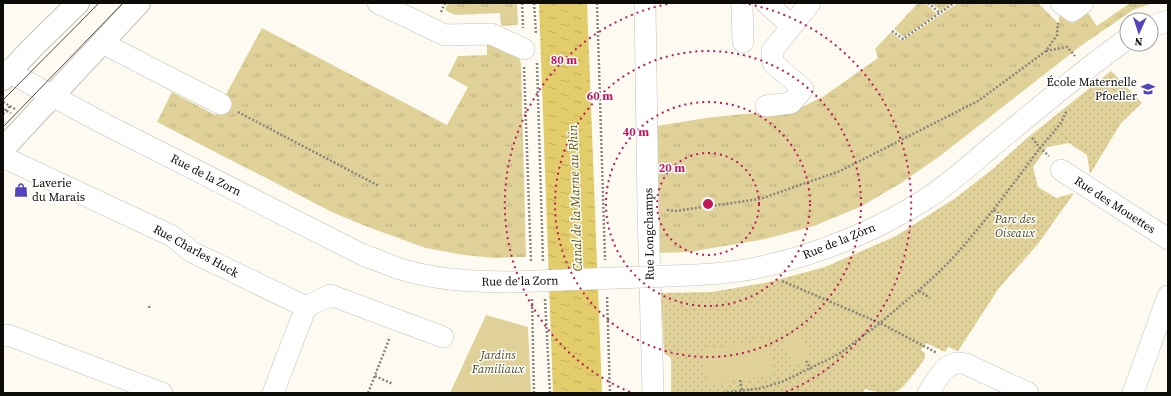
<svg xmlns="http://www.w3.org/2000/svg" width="1171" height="396" font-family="'Source Serif 4',serif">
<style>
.grass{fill:url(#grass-tufts)}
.park{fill:url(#park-dots)}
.garden{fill:#dfd198}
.water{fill:url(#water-ripples)}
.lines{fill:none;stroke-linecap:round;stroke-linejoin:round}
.minor-casing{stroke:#c3c1b8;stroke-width:22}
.major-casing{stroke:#c3c1b8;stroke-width:24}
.path{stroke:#86857e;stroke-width:2.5;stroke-dasharray:2 2;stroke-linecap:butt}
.minor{stroke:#fff;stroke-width:21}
.major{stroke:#fff;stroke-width:22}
.tram{stroke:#4d4c47;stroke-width:1}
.minor-bridge-casing{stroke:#c3c1b8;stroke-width:22;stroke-linecap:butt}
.minor-bridge{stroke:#fff;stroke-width:21}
.ring{fill:none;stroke:#c2185b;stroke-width:2;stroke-dasharray:2 4}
.labels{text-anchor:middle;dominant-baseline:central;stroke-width:3;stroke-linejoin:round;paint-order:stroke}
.poi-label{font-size:12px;fill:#0d0c09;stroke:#fff;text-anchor:end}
.street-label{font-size:12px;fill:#0d0c09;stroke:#fff}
.park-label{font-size:12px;font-style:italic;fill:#50471d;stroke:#fff}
.water-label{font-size:13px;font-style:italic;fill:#665606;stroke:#fff}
.centre{fill:#c2185b;stroke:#fff;stroke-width:2}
.ring-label{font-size:12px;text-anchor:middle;font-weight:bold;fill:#c2185b;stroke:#fff;stroke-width:3;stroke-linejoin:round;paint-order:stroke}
</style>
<defs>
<pattern id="grass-tufts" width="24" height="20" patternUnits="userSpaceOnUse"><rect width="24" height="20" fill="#dfd198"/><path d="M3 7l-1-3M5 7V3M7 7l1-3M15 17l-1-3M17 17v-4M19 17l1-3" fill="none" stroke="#beb282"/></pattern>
<pattern id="park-dots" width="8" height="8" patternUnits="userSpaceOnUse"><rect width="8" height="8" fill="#dfd198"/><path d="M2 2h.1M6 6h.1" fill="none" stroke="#beb282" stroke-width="1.8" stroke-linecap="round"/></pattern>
<pattern id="water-ripples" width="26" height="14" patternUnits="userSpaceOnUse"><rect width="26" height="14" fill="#e3cc6a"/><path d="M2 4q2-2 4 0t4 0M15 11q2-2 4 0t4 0" fill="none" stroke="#c2ae5b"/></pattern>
</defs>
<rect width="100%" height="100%" fill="#fdfbf1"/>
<path class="grass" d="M448 3H517L518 25 501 26 500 13 455 15 445 10Z
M918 3H925L937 14 904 37 894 29Z
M931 3H952L941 11Z
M958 3H1038L1058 23 1061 10 1072 23 1088 13 1097 26 1130 3H1153L1133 10 1082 45 940 156 901 183 862 206 814 226 765 239 689 252 660 253 657 126 706 118 743 114 792 112 824 96 878 58 875 49 891 32 902 41Z
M262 28 447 125 468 87 448 76 458 56 487 55V41L519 57 521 64 526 257 494 258 464 255 426 248 368 227 334 213 157 122 172 92 215 115Z"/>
<path class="park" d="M1111 71 1142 103 1121 123 1090 174 1087 155 1069 143 1047 147 1033 167 1038 187 1056 198 1074 193 1038 244 999 288 958 351 948 347 945 352 926 343 921 350 925 353V358C920 365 906 386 899 390 888 395 875 392 865 389L863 393H671V358L664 353 661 293 712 292 769 282 825 267 896 236 957 197 994 168 1026 139Z"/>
<path class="garden" d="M486 315 528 327 531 393H450Z
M800 332 811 359 793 366 782 338Z
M768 340 774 375 708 385 702 350Z"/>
<path class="water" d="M539 3H587L602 393H553Z"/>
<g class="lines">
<defs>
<path id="minor" d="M378 3 445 35 491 34 524 49
M645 3 648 210 653 393
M742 3 743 42
M766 3 792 26
M1061 3 1072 11 1083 3
M1151 27 1168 21
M102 43 221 104
M3 70 9 72 93 118 363 255C375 259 388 265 400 269 436 280 473 282 510 282
M766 106 791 103 803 89 773 63 772 51 810 3
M3 157 172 236 192 252 306 307 273 393
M1061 170 1168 239
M669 276C698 275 727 274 756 268 816 255 874 232 926 199 948 185 970 165 990 148 1035 111 1079 73 1127 39
M306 307 330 295 443 337
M3 336 8 335 162 393
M928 393C938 379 946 358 966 364L1028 393
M1133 393 1168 296"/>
<path id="major" d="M3 79 32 48 78 3
M3 149 139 3"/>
</defs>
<use href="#minor" class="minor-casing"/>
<use href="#major" class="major-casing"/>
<path class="path" d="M522 3 523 28
M534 3 536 34
M597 3 605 260
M928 3 940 13
M441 12 445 3
M892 31 903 39 954 3
M1046 51 1067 47 1075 56
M537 63 543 262
M524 67 531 262
M3 102 15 109
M3 109 11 113
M238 112 379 186
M3 114 10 106
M1032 138 1040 148 1061 123 1067 110
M667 210 675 211 760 199 840 171 978 101 1046 51 1057 35 1058 23
M994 210 1003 217
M782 281 880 323C907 300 935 278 959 251 988 218 1014 183 1040 148L1049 156
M919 291 930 298
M607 297 610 393
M532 299 534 393
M545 299 550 393
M149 308 150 304
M806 361 811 369
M375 376 393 384
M740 380 742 391
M368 393 390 337
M723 393 762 388 784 381 839 354 880 323 937 353"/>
<use href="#minor" class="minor"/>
<use href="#major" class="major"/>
<path class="tram" d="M3 100 99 3
M3 127 123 3"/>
<defs>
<path id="minor-bridge" d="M510 282 669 276"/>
</defs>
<use href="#minor-bridge" class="minor-bridge-casing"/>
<use href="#minor-bridge" class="minor-bridge"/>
</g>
<g class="ring">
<circle cx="708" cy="204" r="51"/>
<circle cx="708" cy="204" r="102"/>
<circle cx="708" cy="204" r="153"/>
<path d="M630 392A204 204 0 0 1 673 3M743 3A204 204 0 0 1 786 392"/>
</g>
<defs>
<symbol id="school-bare" viewBox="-9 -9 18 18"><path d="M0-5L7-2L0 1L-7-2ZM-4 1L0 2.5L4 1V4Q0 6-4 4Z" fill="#5444bb" stroke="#fff" stroke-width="2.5" paint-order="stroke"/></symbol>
<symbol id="shop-bare" viewBox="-9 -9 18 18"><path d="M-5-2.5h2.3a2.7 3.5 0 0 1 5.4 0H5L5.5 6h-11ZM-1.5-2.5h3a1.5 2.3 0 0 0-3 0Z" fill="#5444bb" stroke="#fff" stroke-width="2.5" paint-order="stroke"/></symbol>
</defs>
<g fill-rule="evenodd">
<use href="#school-bare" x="1138" y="79" width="20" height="20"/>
<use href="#shop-bare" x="11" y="180" width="20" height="20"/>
</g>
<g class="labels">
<g class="poi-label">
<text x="1137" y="82">École Maternelle<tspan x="1137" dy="14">Pfoeller</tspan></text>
<text x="32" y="183" text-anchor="start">Laverie<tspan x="32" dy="14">du Marais</tspan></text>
</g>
<g class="street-label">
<text transform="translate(206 175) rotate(27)">Rue de la Zorn</text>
<text transform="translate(1115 205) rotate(33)">Rue des Mouettes</text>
<text transform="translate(649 234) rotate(-91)">Rue Longchamps</text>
<text transform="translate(839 241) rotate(-22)">Rue de la Zorn</text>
<text transform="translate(196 251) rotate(29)">Rue Charles Huck</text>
<text transform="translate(520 281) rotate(-1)">Rue de la Zorn</text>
</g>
<g class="park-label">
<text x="1015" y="219">Parc des<tspan x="1015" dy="14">Oiseaux</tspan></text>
<text x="498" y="355">Jardins<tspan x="498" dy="14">Familiaux</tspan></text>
</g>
<g class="water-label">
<text transform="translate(575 198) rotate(-92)">Canal de la Marne au Rhin</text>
</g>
</g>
<circle cx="708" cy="204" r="6" class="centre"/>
<g class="ring-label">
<text x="564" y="64">80 m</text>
<text x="600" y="100">60 m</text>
<text x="636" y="136">40 m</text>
<text x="672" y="172">20 m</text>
</g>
<rect width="1171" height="396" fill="none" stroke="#0d0c09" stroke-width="8"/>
<g transform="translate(1139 32) rotate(183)"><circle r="19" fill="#ffffff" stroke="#9e9e9d"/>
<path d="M0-3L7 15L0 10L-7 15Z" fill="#5444bb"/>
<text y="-6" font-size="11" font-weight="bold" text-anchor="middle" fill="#0d0c09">N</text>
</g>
</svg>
